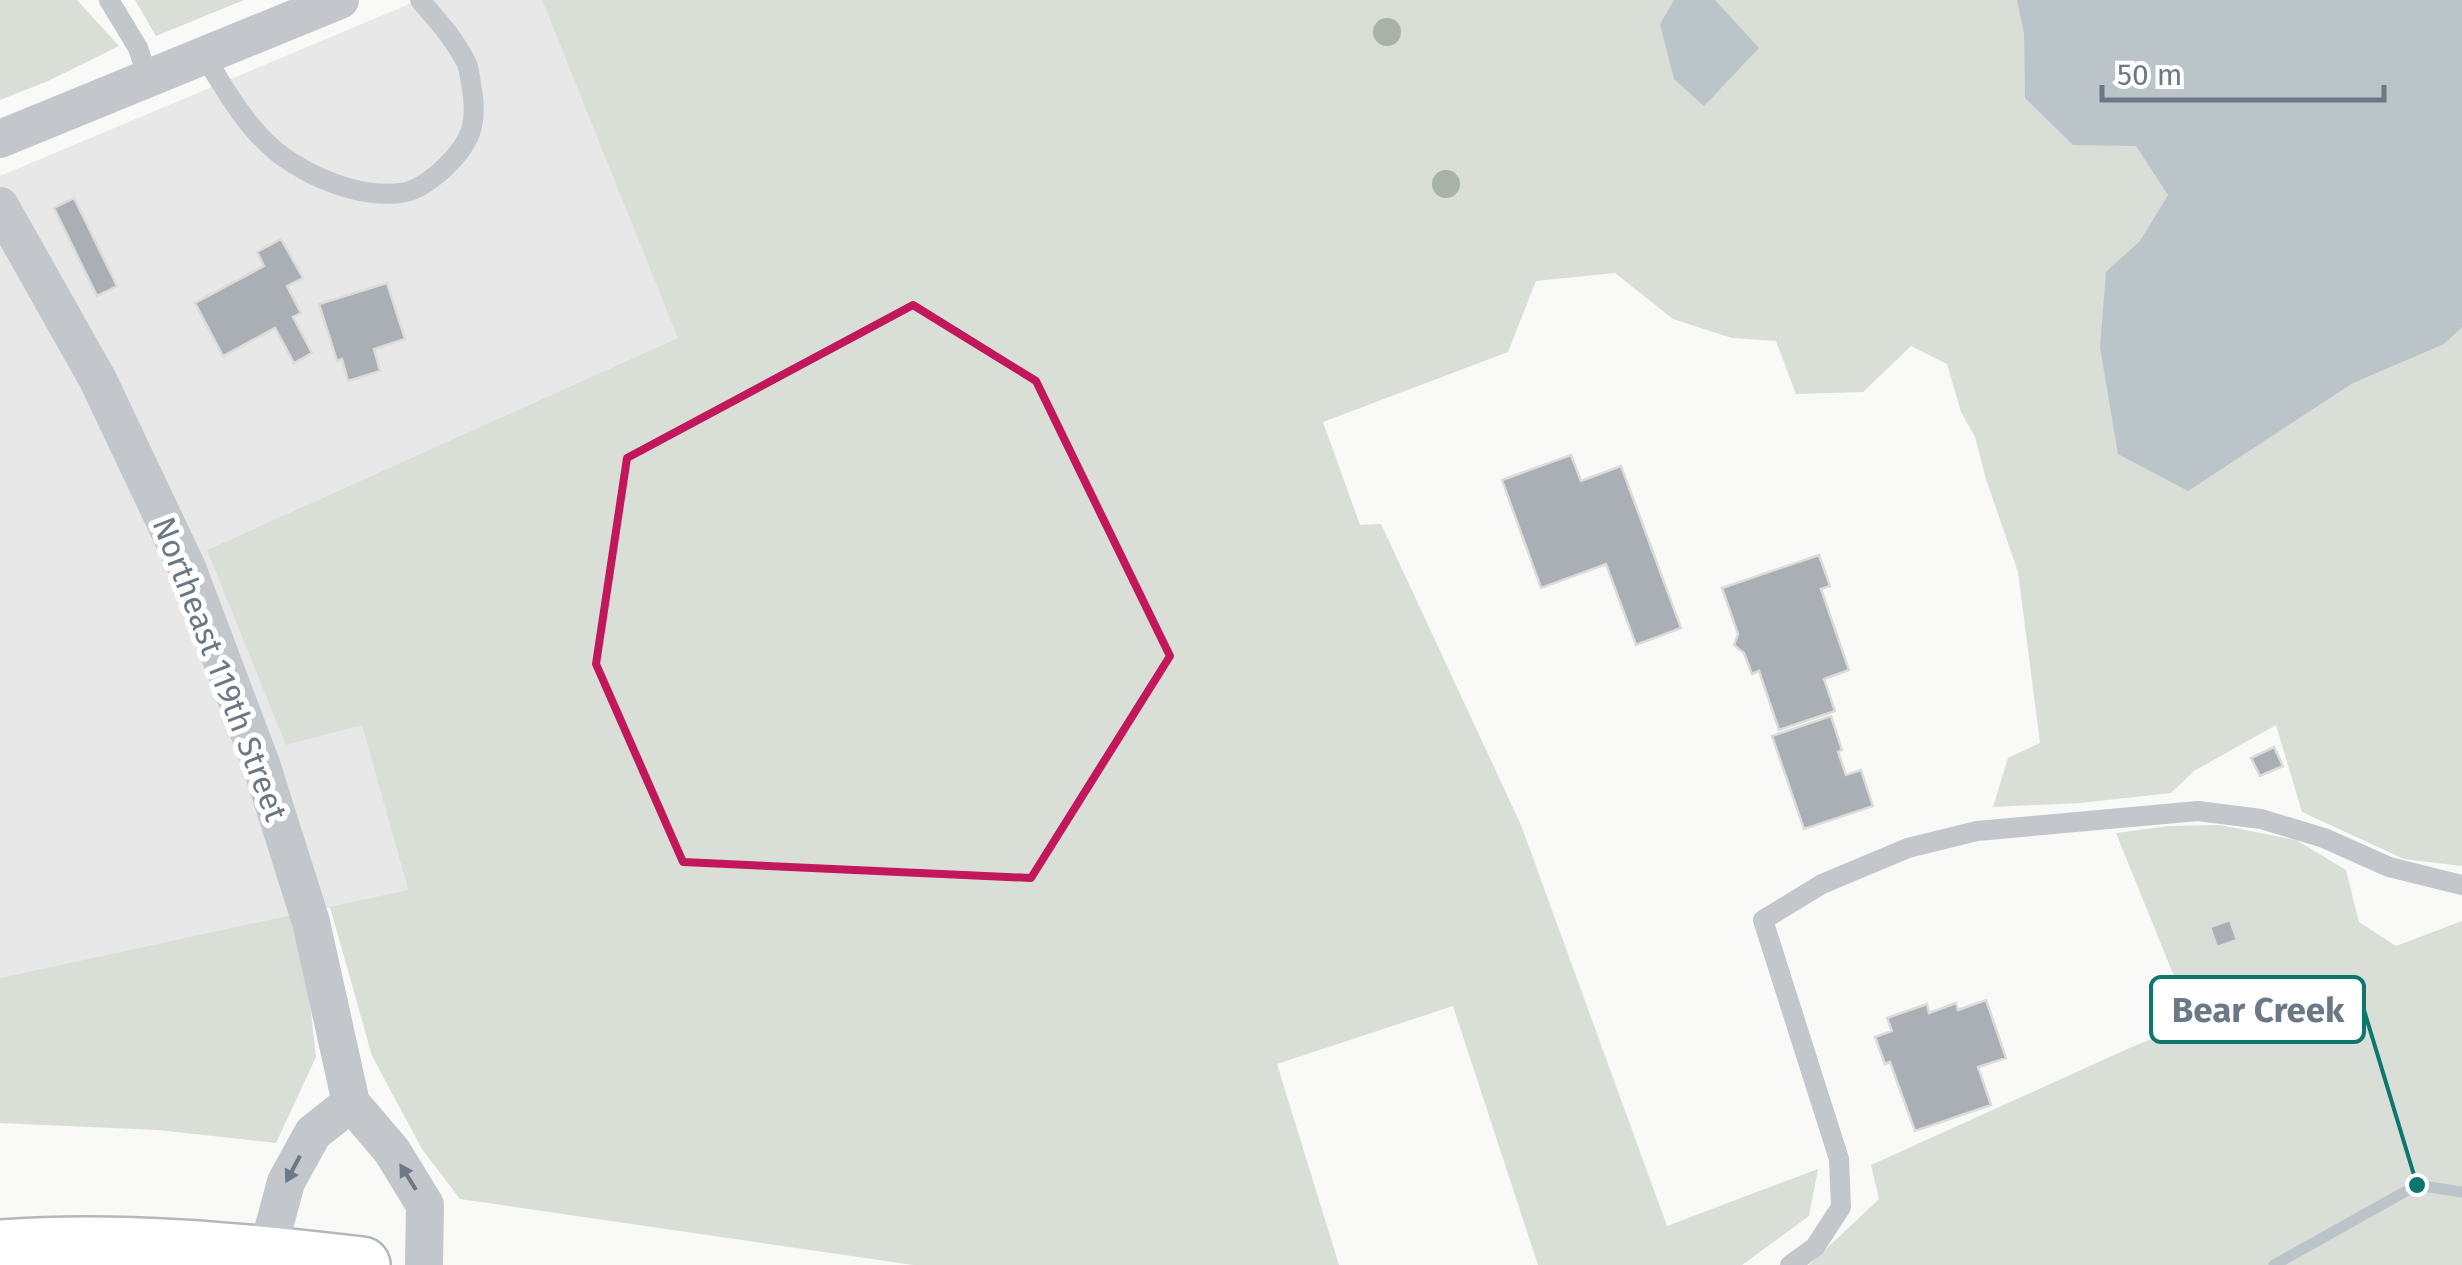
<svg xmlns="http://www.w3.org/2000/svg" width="2462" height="1265" font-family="'Fira Sans',sans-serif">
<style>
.built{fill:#e7e8e7}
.green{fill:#d9ded7}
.water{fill:#bbc4c9}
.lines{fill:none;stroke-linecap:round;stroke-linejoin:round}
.stream{stroke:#bbc4c9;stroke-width:11}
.building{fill:#a9afb5;stroke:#dbdbd9;stroke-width:2.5}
.secondary-casing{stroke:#b3b8bd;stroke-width:60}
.service{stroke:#c3c6ca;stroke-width:20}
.minor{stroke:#c3c6ca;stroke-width:38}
.secondary{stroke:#fff;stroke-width:55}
.tree{fill:#a9b2a7}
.oneway{fill:#6b7885}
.marked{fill:none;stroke:#c2185b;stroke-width:8;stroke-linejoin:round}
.labels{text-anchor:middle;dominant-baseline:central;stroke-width:10;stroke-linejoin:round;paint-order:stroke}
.street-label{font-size:32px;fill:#6b7885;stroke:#fff}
.leader{fill:none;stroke:#0f766e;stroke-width:4}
.callout-dot{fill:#0f766e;stroke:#fff;stroke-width:4}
.callout{fill:#fff;stroke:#0f766e;stroke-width:4}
.callout-label{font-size:35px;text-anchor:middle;font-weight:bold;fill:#6b7885}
</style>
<rect width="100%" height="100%" fill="#f9f9f7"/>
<path class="built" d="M419 0H542L679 338 207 550 362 724 408 891 0 978V176Z"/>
<path class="green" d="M0 0H77L119 46 48 81 0 100Z
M135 0H244L156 36Z
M542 0H2462V866L2404 859 2302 812 2276 725 2194 771 2171 793 2080 803 1993 807 2008 758 2040 743 2018 572 1986 479 1975 437 1961 412 1947 364 1911 346 1863 392 1796 394 1776 341 1732 338 1673 319 1615 273 1536 281 1508 352 1323 422 1360 525 1381 524 1521 825 1667 1226 1818 1169 1809 1216 1742 1265H1538L1453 1006 1277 1064 1339 1265H913L460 1199 422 1149 372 1056 330 907 408 890 362 725 286 745 207 550 678 338Z
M2220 825 2296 840 2346 870 2359 922 2396 946 2462 921V1265H1809L1879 1199 1871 1165 2134 1046 2193 1023 2116 833 2169 826Z
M292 915 306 968 316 1057 276 1143 158 1130 0 1123V978Z"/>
<path class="water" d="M1674 0H1715L1759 48 1704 106 1674 79 1660 24Z
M2017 0H2462V327L2444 344 2353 383 2188 491 2118 454 2100 347 2106 272 2140 241 2168 195 2136 146 2073 145 2025 98 2024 33Z"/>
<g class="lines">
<path class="stream" d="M2274 1265 2417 1185 2462 1192"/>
</g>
<path class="building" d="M74 198 117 286 97 296 54 208Z
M281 239 303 278 287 286 301 313 293 317 312 353 294 363 275 328 223 356 195 303 264 266 257 252Z
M387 283 405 339 374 349 380 371 348 381 342 359 337 361 319 304Z
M1571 455 1581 481 1621 466 1681 628 1636 645 1606 564 1541 588 1502 480Z
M1819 555 1830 586 1821 589 1849 670 1824 679 1835 711 1779 730 1759 671 1752 674 1744 653 1734 645 1738 634 1722 588Z
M1831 716 1842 750 1838 752 1846 775 1861 770 1873 806 1804 829 1772 736Z
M2274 747 2283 766 2260 776 2251 758Z
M2230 920 2237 940 2217 947 2210 927Z
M1986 1000 2006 1058 1978 1067 1991 1105 1915 1131 1890 1062 1885 1064 1875 1037 1892 1031 1887 1018 1927 1004 1929 1013 1956 1003 1958 1010Z"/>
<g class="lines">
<defs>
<path id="secondary" d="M0 1248C119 1239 243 1251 362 1265"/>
</defs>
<use href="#secondary" class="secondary-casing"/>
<path class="service" d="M109 0 138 48 148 78
M204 55C225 90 246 127 278 153 311 178 359 198 400 193 415 192 429 181 440 172 471 144 479 124 471 84 470 76 469 68 466 62 454 38 436 19 420 0
M1790 1265 1815 1247 1841 1207 1839 1159 1763 920 1822 884 1908 848 1977 831 2198 811 2261 819 2324 838 2389 867 2462 885"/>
<path class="minor" d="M0 139 340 0
M0 206 98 380 187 568 261 764 311 922 351 1103 392 1151 425 1205 424 1265
M267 1253 286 1182 313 1133 351 1103"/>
<use href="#secondary" class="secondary"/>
</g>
<g class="tree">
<circle cx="1387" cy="32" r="14"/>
<circle cx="1446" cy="184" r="14"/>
</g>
<defs><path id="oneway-solid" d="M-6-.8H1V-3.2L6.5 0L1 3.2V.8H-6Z" transform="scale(2.5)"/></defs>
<g class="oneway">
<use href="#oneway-solid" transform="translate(293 1169) rotate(118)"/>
<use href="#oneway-solid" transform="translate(408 1177) rotate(-122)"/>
</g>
<path class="marked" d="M913 305 1036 381 1170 656 1031 878 683 862 596 664 627 458Z"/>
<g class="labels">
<g class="street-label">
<text transform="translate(220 669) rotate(69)">Northeast 119th Street</text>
</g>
</g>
<path class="leader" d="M2417 1185L2364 1010"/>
<circle class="callout-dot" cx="2417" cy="1185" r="10"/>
<rect class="callout" x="2151" y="977" width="213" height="65" rx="10"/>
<g class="callout-label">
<text x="2258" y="1022">Bear Creek</text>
</g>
<path d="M2102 85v15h282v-15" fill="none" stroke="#6b7885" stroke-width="5"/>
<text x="2117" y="85" font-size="30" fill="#6b7885" stroke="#ffffff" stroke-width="8" paint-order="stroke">50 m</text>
</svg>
